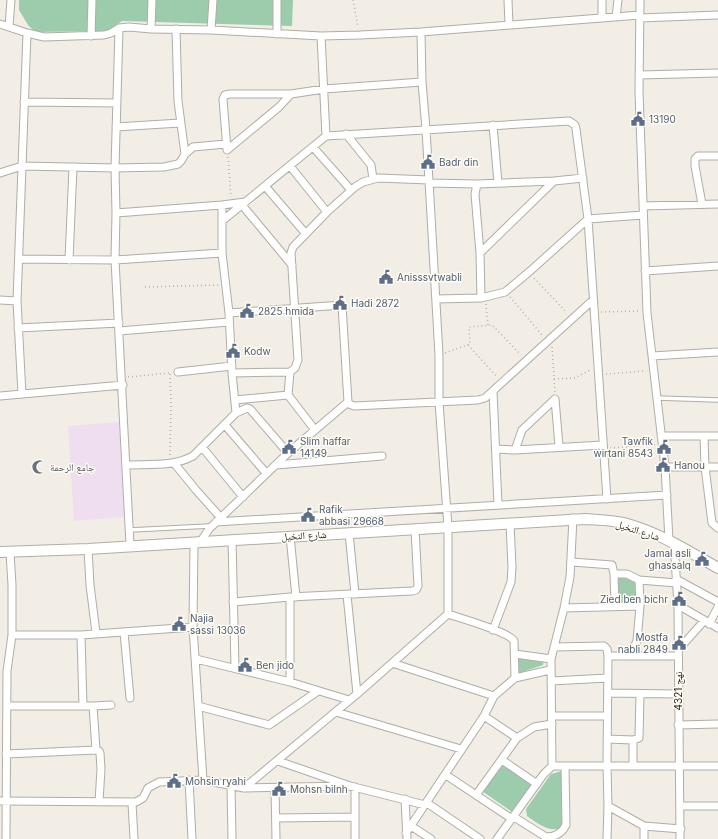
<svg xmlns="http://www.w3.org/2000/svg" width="718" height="839" font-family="Inter,'Noto Naskh Arabic',sans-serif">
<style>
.education{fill:#efdef0}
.green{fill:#9cccac}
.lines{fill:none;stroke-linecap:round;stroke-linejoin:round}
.service-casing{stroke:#b0ada5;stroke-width:5.5}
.minor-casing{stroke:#b0ada5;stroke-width:9}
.secondary-casing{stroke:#b0ada5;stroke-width:12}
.path{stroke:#b4b1ab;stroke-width:1.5;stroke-dasharray:1 3;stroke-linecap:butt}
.service{stroke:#fff;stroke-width:3.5}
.minor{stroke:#fff;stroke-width:7}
.secondary{stroke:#fff;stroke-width:10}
.labels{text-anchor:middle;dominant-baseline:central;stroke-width:3;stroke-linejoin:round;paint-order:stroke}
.service-label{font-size:10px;fill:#4e5e75;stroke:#fffcf3;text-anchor:start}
.worship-label{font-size:10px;fill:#5b616d;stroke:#fffcf3;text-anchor:start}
.street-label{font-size:10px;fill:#262522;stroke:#fffcf3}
</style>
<rect width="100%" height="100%" fill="#f2eee6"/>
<path class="education" d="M119 422 124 517 74 521 68 426Z"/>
<path class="green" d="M19 0H293L292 26 122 21 108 31 35 32 28 25 19 10Z
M616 576H627L637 581V604H618Z
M519 656 544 660 543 665 519 673Z
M505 763 533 782 512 812 482 791Z
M562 771 564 822 561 828C549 833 537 823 527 816L526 809 551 774Z"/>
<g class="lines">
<defs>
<path id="service" d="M657 398 718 400
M130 530 210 526"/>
<path id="minor" d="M508 0 509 25
M602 0V18
M640 0 639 92 647 313 665 467 669 540
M616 17 618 0
M640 18 718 15
M0 24 27 33 44 37 104 35 111 33 119 28 129 27 151 29 211 30 321 36 360 35 421 32 640 15
M9 26 11 0
M119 28 115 168 116 213 115 260 130 545
M151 29 152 0
M176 29 178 101 185 154
M211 30 213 0
M277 34V0
M91 36 92 0
M321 36 326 136
M640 75 718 73
M230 94H291L279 107 227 150 223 99 225 95Z
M291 94 324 89 422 82
M24 102 117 103
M493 125 498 183
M116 127 180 123
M346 134 371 165 373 179
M313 147 351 190
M290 166 327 212
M0 173 22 166 115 168 164 167 178 164 181 161 185 154 193 147 226 144
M429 183 477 184
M265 186 306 234
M702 204 695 166V159L698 156H718
M242 205 292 265
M643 206 718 204
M116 213 222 205 245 202
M222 221 326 136 569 121 575 125 576 129 588 219 607 499
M480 253 475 194 477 184 554 181
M19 259 115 260 222 253
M69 260 73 167
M645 271 718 266
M481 298 480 253 554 181 583 178
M436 299 481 298 505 292 529 272 588 219 643 215
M0 300 17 301
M229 313 342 305 348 402 349 404 354 406 478 400 485 398 593 300
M18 328 119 323
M119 331 229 322
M652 356 718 352
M178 372 232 366
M232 373 290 372
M493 391 498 505
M22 394 17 301 27 33
M288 395 290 372 295 368 298 360 291 253 293 247 327 212 355 187 363 182 378 178 429 180
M0 396 123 385
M235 400 288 395 315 430
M236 413 247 408 250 409 288 453
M225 425 266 473
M661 436H718
M704 436 705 467 712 523 718 528
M202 447 243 497
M496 449 515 450 603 445
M515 450 522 430 555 399 559 446
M174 463 196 490 221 518
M126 465C149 464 173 467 193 456L236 413 232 373 229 313 222 253V205
M276 465 382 456
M665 467H718
M216 522 667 495
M349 533 355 594
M290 536 296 597
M232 539 235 668
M201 541 209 529 288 453 348 402
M194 542 193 627 203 780
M674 543 678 605 680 839
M88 549 90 585 96 633
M572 562 612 565 614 574 615 606
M614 574H627L639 580 677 583
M676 579 718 602
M347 595 357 694
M290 597V682
M233 602 290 597 412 591 416 590 418 586 415 529
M678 605 718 628
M564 608 640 606
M448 614C460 618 509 632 514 641L515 678
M709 624 718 607
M493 630 511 582 512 567 510 523
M124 632 130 698
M12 635H81L193 627
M81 635 83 706
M555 647 604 646 607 649 608 656
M678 650 704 621
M515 654 551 659
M623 656 635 645 637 641 640 606 639 580
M196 659 290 682 349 700
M392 663 494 696
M551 681 608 678
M608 693 678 694
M7 706H93L111 705
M198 706 269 725 318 691
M336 712 461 749
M484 716 517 738
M552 716H607
M678 725 718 724
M607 739 633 740 639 738 640 694
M96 750 99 751 100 753 101 769 99 802
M6 754 96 750 93 706
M502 760 537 784
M278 761 350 786 425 805
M552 766 551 659 564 608 570 577 573 518
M633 766V740
M446 775 512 819
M189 780 192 839
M231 786 232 839
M244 788 357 694 448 614V527L439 402V355L426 129 422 82 421 32
M275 788 276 839
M476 795 517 738 534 727 552 724
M405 799 407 839
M0 801 136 802 143 798 148 788 159 782 203 780 244 788 350 786
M132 803 134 839
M427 803 480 839
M608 806 644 826
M680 806H718
M514 817 546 837C556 837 562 833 566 825L565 766
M276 818 355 817
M411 826 431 839
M406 833 484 716 494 696 515 678 550 670
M6 839 7 671 12 635V585L10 552
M355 839V787
M497 839 543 775 552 766H718
M607 839 608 806 607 766 608 656H678
M644 839V826L681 829"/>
<path id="secondary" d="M0 552 88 549 585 519C598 520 611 520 624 523 658 532 688 551 718 568"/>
</defs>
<use href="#service" class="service-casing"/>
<use href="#minor" class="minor-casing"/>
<use href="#secondary" class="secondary-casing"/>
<path class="path" d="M353 0 358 27
M228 157 231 197
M534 278 567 313
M145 287 219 285
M510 297 542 335
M486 304 488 325
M601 312 639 311
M468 345 497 377
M552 347 555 393
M445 353 470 344 469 327 492 325 521 355
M606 374 646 371
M128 377 170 373
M554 379 575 378 590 370
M610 448 655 445
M170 455 171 404 170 373H172"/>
<use href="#service" class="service"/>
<use href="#minor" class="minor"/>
<use href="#secondary" class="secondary"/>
</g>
<defs>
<symbol id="civic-bare" viewBox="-9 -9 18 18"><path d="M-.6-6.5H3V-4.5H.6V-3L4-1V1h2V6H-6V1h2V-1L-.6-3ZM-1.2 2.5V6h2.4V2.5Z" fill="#5c6f8a" stroke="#fffcf3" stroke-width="2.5" paint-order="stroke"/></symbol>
<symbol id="mosque-bare" viewBox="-9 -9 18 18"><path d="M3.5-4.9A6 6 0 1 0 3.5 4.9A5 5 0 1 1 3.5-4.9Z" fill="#6b7280" stroke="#fffcf3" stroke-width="2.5" paint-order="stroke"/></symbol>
</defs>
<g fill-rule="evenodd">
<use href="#civic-bare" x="628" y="109" width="20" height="20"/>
<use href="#civic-bare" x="418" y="152" width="20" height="20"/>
<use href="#civic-bare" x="376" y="267" width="20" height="20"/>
<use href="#civic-bare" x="330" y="293" width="20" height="20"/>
<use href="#civic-bare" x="237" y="301" width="20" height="20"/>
<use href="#civic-bare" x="223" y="341" width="20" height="20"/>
<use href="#civic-bare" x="279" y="437" width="20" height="20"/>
<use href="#civic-bare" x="654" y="437" width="20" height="20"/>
<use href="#civic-bare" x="653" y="455" width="20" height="20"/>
<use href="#mosque-bare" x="29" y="457" width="20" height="20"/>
<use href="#civic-bare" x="298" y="505" width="20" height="20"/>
<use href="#civic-bare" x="692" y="549" width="20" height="20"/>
<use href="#civic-bare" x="669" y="589" width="20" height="20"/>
<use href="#civic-bare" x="169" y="614" width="20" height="20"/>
<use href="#civic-bare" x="669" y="633" width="20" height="20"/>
<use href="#civic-bare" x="235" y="655" width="20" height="20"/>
<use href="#civic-bare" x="164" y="771" width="20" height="20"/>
<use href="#civic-bare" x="269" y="779" width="20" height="20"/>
</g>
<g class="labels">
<g class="service-label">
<text x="649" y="119">13190</text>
<text x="439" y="162">Badr din</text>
<text x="397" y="277">Anisssvtwabli</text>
<text x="351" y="303">Hadi 2872</text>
<text x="258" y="311">2825 hmida</text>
<text x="244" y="351">Kodw</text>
<text x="300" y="441">Slim haffar<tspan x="300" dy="12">14149</tspan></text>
<text x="653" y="441" text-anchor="end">Tawfik<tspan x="653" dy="12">wirtani 8543</tspan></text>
<text x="674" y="465">Hanou</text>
<text x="319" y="509">Rafik<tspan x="319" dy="12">abbasi 29668</tspan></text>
<text x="691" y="553" text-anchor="end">Jamal asli<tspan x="691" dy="12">ghassalq</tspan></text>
<text x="668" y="599" text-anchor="end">Zied ben bichr</text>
<text x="190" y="618">Najia<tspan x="190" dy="12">sassi 13036</tspan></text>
<text x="668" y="637" text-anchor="end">Mostfa<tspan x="668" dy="12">nabli 2849</tspan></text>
<text x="256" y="665">Ben jido</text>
<text x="185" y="781">Mohsin ryahi</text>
<text x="290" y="789">Mohsn bilnh</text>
</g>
<g class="worship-label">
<text x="50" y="467">جامع الرحمة</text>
</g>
<g class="street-label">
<text transform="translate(638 530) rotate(18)">شارع النخيل</text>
<text transform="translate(304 535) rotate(-3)">شارع النخيل</text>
<text transform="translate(678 691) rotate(-90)">نهج 4321</text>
</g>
</g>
</svg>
